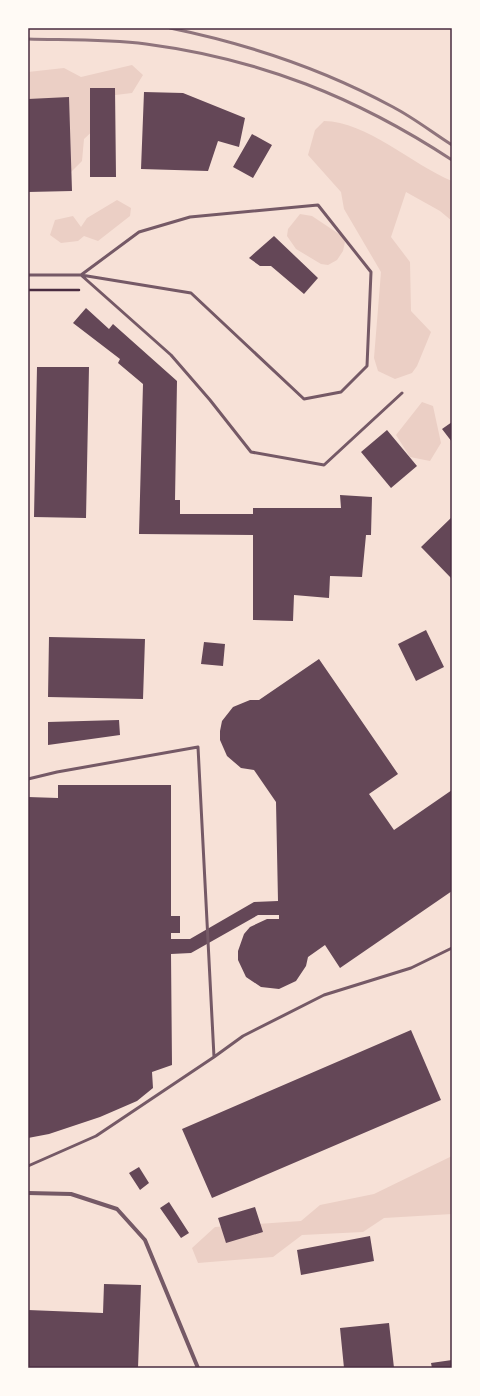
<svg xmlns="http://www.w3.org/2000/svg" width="480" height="1396" font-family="Bitter,serif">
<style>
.green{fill:#ebcfc5}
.building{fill:#644757}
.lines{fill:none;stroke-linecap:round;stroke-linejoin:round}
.path{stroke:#4a2c40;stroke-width:2.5}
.service{stroke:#755966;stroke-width:3}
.minor{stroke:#755966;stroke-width:4}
.rail{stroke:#8f747c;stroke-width:3}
.neatline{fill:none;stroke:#4a2c40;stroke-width:1.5}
</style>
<rect width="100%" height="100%" fill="#f7e1d7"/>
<path class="green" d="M132 65 143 75 132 93 99 97 98 126 84 139 82 161 67 176 28 158V72L64 68 81 77Z
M324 121C366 121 413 165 452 181V221L440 211 406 192 391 237 410 262 411 311 431 332 417 366 412 373 395 379 378 371 374 358 381 272 344 209 341 192 308 155 315 130Z
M117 200 131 208 130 216 98 241 84 236 78 241 61 243 50 235 55 220 73 216 81 227 87 218Z
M300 214 312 216 342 236 345 242 343 251 337 260 328 265 321 264 296 249 287 236 288 229Z
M422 402 433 406 441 443 430 461 410 457 396 435Z
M452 1156V1214L384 1218 363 1232 302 1235 273 1257 198 1263 192 1248 215 1227 301 1221 320 1205 374 1194Z"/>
<path class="building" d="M90 88H115L116 177H90Z
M144 92 183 93 245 118 239 147 218 141 208 171 141 169Z
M69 97 72 191 28 192V99Z
M252 134 272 145 253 178 233 167Z
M274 236 318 278 304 294 271 266H260L249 258Z
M86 308 109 329 113 324 177 381 175 500H180V514H253V508H341L340 495 372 497 371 535H366L362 577 330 576 329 598 294 595 293 621 253 620V535L139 534 143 384 118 363 120 359 73 323Z
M37 367H89L86 518 34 517Z
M452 422V442L442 429Z
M387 430 417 466 391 488 361 452Z
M452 517V579L421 547Z
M426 630 444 667 416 681 398 644Z
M49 637 145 639 143 699 48 697Z
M204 642 225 644 223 666 201 664Z
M319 659 398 774 369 794 394 830 452 790V891L340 968 325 945 308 957 306 966 296 981 279 989 261 987 246 977 238 960V951L244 934 250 927 267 919H279V915H258L191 953 171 954 172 1065 152 1072 153 1088 137 1101 100 1117 49 1134 28 1138V797L58 798V785H171V916H180V933H171V939H190L254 902 278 901 276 802 254 770 241 768 227 756 220 740V731L222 721 233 707 250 700H259Z
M119 720 120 735 48 745V722Z
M411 1030 441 1100 212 1198 182 1129Z
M139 1167 149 1183 140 1190 129 1173Z
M169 1202 189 1233 181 1238 160 1208Z
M255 1207 263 1232 226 1243 218 1218Z
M370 1236 374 1261 301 1275 297 1250Z
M104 1284 141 1285 138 1368H28V1310L103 1313Z
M389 1323 394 1368H344L340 1328Z
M452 1360V1368H432L431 1363Z"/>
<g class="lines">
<path class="path" d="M28 290H79"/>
<path class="service" d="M318 205 371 272 367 366 341 392 304 399 191 293 81 275 139 232 190 217Z
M28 275H81L171 355 210 400 251 452 324 465 402 393
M28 779 57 772 198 747 214 1057
M28 1166 96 1136 214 1057 243 1036 324 995 411 968 452 948"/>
<path class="minor" d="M28 1193 71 1194 117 1209 145 1240 198 1368"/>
<path class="rail" d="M170 28C248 44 323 69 393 107 414 118 433 133 452 145
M28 39C67 40 107 39 146 44 260 59 356 97 452 160"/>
</g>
<rect width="480" height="1396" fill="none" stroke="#fffaf5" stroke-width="58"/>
<rect x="29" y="29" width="422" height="1338" class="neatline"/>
</svg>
